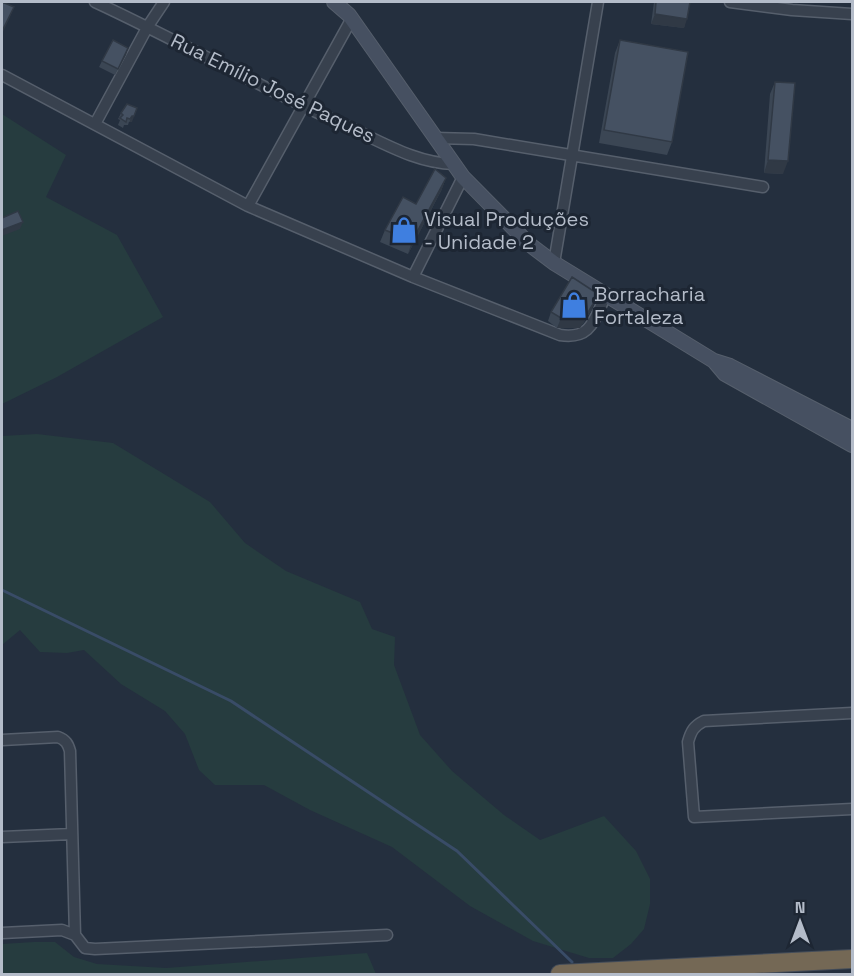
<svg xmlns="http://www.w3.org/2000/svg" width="854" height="976" font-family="'Space Grotesk',sans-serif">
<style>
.green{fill:#263c3f}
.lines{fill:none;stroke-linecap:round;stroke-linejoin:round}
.stream{stroke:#394c67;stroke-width:3}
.street-casing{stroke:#565f6c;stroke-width:13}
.secondary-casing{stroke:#565f6c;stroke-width:16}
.highway-casing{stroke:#434c59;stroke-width:20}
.street{stroke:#38414e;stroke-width:10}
.secondary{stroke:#465061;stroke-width:14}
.highway{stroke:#746855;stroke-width:18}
.wall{fill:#3b4654}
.shaded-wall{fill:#303945}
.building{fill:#455162;stroke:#303945;stroke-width:1.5}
.labels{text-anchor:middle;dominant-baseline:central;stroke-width:6;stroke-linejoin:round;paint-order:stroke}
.street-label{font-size:20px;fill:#b4bcc9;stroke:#1d2633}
.poi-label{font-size:20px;fill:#b4bcc9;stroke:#1d2633;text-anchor:start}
</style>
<rect width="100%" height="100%" fill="#242f3e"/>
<path class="green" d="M2 114 66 155 46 197 117 235 163 317 57 377 2 404Z
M37 434 113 443 210 502 245 543 286 571 360 602 372 629 395 637 394 665 420 735 452 771 504 815 540 840 604 816 636 851 650 879V904L644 929 631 944 613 958H589L533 941 470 906 392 847 310 810 264 785H215L199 770 185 734 165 711 121 684 84 650 67 653 40 652 20 630 2 645V436Z
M34 942H55L74 957 97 964 166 968 367 953 376 974H2V944Z"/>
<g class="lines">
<path class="stream" d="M2 590 231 701 457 851 572 962"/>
<defs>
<path id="street" d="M95 2C182 42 266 91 355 130 387 145 418 163 454 164
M730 2 792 10 852 14
M2 75 248 206 413 277 560 335C592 340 594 319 606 295
M95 124 148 26 164 2
M435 138 474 139 763 187
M248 206 351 20
M554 263 598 2
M413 277 463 177
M852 713 704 721C694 726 691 731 688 742L694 817 852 809
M2 740 58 737C66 740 68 744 70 751L75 935
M2 837 72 834
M2 933 62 930 75 935 85 948 95 949 387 935"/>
<path id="secondary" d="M334 2 349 15 463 177 529 244 554 263 714 361 730 366 852 429
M714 361 725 374 852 445"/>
<path id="highway" d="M560 974 852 959"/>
</defs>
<use href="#street" class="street-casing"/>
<use href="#secondary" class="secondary-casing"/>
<use href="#highway" class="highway-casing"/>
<use href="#street" class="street"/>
<use href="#secondary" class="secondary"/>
<use href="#highway" class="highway"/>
</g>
<path class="wall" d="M654 2H690L684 28 651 24Z
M620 40 672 142 667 155 599 143 615 53Z
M128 48 115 75 99 67 102 61Z
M775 82 783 174 764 173 770 94Z
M127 104 132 122H129L128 125H124L123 128 118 125 120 120 118 119 121 113Z
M446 178 441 191 408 254 380 242 385 230Z
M592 309 580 328H557L548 321 551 312Z"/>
<path class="shaded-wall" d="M14 7 10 17 2 34V31Z
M655 14 687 19 684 28 651 24Z
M128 48 126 55 115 75 118 69Z
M137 108 132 122H129L128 125 132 116Z
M768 160 788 161 783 174 764 173Z
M446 178 441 191 408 254 412 241Z
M23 222 20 229 2 236V230Z
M596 299 592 309 580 328H557L561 318Z"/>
<path class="building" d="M2 2 14 7 2 31Z
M656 2H690L687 19 655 14Z
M113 40 128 48 118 69 102 61Z
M620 40 688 52 672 142 604 130Z
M775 82 795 83 788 161 768 160Z
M127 104 137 108 134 116H132L130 119 127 118 126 122 120 118 123 115 121 113Z
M435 169 446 178 412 241 385 230 403 197 416 204Z
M18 211 23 222 2 230V218Z
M572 277 595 292 596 299 584 319 561 318 551 312Z"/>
<defs>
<symbol id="shop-bare" viewBox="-9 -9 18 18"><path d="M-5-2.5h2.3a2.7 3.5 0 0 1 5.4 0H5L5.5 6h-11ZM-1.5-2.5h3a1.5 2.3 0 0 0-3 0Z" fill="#3f7fe0" stroke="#1d2633" stroke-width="2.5" paint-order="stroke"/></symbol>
</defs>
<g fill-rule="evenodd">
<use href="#shop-bare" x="385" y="211" width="38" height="38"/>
<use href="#shop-bare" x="555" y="286" width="38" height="38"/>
</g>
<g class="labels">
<g class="street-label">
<text transform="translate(273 88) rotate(26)">Rua Emílio José Paques</text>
</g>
<g class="poi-label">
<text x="424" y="219">Visual Produções<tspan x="424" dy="23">- Unidade 2</tspan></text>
<text x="594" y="294">Borracharia<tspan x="594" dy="23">Fortaleza</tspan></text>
</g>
</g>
<rect width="854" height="976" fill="none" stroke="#b4bcc9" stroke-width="6"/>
<g transform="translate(800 922)" stroke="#1d2633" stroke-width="4.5" paint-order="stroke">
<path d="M0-4.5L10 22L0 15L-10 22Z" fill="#b4bcc9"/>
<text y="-9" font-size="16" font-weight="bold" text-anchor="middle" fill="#b4bcc9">N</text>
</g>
</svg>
